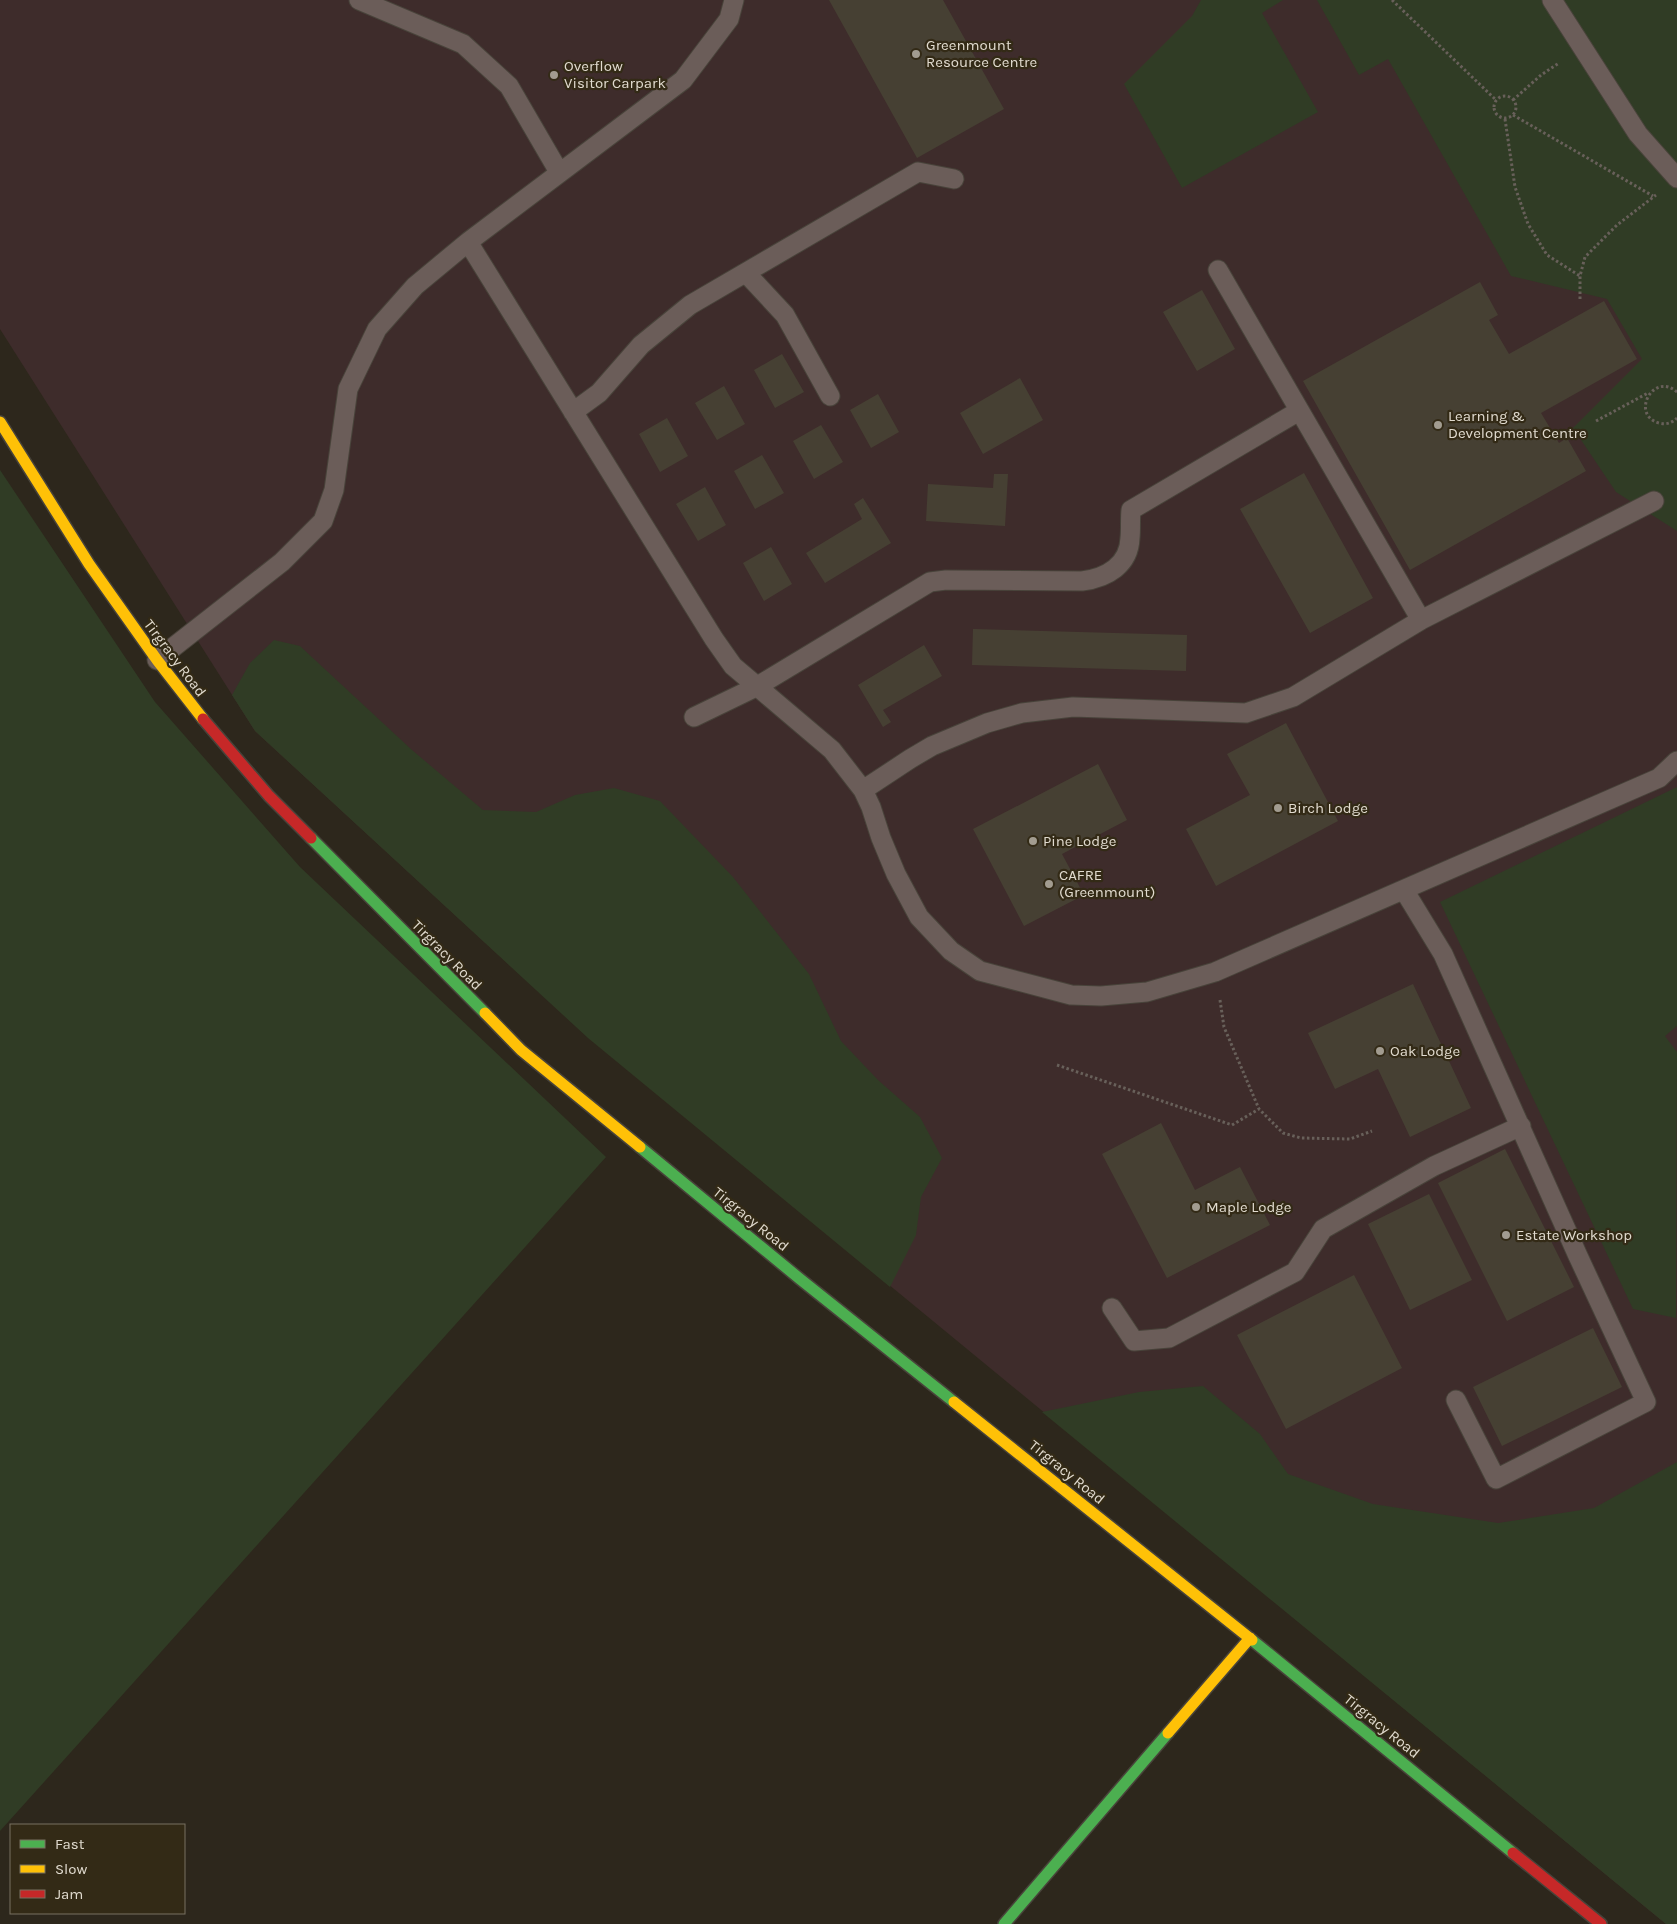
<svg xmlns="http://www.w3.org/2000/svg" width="1677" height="1924" font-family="Karla,sans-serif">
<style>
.education{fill:#3e2c2b}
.green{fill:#303c25}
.building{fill:#464033}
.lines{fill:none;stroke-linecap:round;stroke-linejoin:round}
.lane-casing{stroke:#48433a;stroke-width:21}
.fast-casing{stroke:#48433a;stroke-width:14}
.slow-casing{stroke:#48433a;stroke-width:14}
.jam-casing{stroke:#48433a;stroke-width:14}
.path{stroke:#68605a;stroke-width:3;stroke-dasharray:2.5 2.5;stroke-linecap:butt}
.lane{stroke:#6b5d59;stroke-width:19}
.fast{stroke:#4caf50;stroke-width:11}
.slow{stroke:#ffc107;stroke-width:11}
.jam{stroke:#c62828;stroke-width:11}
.poi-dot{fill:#a29c90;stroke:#332a16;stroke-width:2}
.labels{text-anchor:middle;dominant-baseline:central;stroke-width:4.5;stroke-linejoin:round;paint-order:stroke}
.poi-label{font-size:15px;fill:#e1dbcf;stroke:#332a16;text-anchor:start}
.street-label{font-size:15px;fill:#e1dbcf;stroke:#332a16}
</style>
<rect width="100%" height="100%" fill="#2d271c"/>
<path class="education" d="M0 0H1677V1924H1666L589 1038 255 731 0 329Z"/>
<path class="green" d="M1201 0H1283L1262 13 1318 112 1182 188 1124 84 1192 16Z
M1317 0H1677V531L1616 492 1573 428 1642 359 1607 299 1511 276 1388 59 1359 75Z
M0 470 155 702 300 867 606 1157 0 1831Z
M274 640 300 646 412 750 483 810 536 812 575 795 614 788 660 801 733 877 809 974 841 1041 878 1080 920 1117 942 1158 921 1197 916 1235 890 1287 588 1038 255 731 232 695 250 663Z
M1677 787V1026L1665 1036 1677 1052 1676 1318 1633 1309 1440 902Z
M1203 1386 1260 1434 1288 1474 1373 1504 1498 1523 1594 1508 1677 1462V1924H1666L1042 1412 1139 1392Z"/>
<path class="building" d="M829 0H943L1004 109 917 158Z
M1480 282 1498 315 1489 320 1509 354 1604 301 1637 359 1541 413 1559 443 1567 438 1586 471 1410 570 1303 381Z
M1202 290 1235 349 1197 371 1163 312Z
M782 354 804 392 775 408 754 370Z
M1020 378 1043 420 983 454 960 413Z
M724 386 745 424 717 440 695 403Z
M878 394 899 432 871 448 850 410Z
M667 418 688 456 660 472 639 434Z
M821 425 843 462 814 479 793 441Z
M762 455 784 493 755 509 734 471Z
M1304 473 1373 598 1310 633 1240 509Z
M994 474H1008L1005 526 926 521 928 484 993 488Z
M705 487 726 525 698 541 676 504Z
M863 498 891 543 825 583 806 553 862 519 854 504Z
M771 547 792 584 764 601 743 563Z
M973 629 1187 635 1186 671 972 665Z
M924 645 942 676 883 710 891 722 883 727 858 685Z
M1286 723 1338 821 1216 886 1186 829 1250 795 1227 754Z
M1098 764 1127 820 1062 854 1084 895 1024 926 973 829Z
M1413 984 1471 1108 1410 1137 1378 1069 1335 1089 1308 1033Z
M1161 1123 1195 1190 1240 1167 1270 1225 1167 1278 1102 1154Z
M1505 1149 1574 1287 1507 1321 1438 1183Z
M1429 1194 1472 1280 1410 1310 1368 1224Z
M1354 1275 1402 1368 1286 1429 1237 1335Z
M1593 1328 1622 1387 1502 1446 1473 1387Z"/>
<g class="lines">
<defs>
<path id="lane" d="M359 0 463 44 509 86 559 172
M1552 0 1638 134 1677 178
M468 242 714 639 733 666 832 750 863 790 871 807 881 838 896 874 919 917 951 951 980 971 1071 995 1101 996 1147 992 1215 972 1659 778 1677 761
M1218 270 1421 620
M746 273 785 315 830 396
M573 412 599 393 641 345 690 305 918 172 954 179
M157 660 282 562 323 521 334 490 348 389 377 329 415 286 468 242 683 80 729 19 734 0
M694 717 756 687 930 582 946 580 1082 581C1107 578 1129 565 1130 538 1131 529 1130 519 1131 510L1299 411
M863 790 910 759 932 746 987 723 1022 713 1073 707 1246 713 1293 697 1421 620 1654 501
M1404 890 1443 954 1578 1256 1646 1402 1496 1479 1456 1400
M1112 1308 1134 1341 1169 1338 1295 1272 1323 1229 1434 1166 1521 1126"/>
<path id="fast" d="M311 838 485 1013
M640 1147 800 1279 954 1402
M1252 1640 1513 1853
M1004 1924 1168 1733"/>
<path id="slow" d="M0 422 89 564 157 660 203 719
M485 1013 521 1050 640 1147
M954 1402 1252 1640
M1168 1733 1250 1638"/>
<path id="jam" d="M203 719 269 796 311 838
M1513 1853 1601 1924"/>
</defs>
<use href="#lane" class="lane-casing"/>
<use href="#fast" class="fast-casing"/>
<use href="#slow" class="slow-casing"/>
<use href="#jam" class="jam-casing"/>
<path class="path" d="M1392 0 1496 100
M1494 107a11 11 0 1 1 22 0a11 11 0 1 1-22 0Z
M1513 100 1541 75 1559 63
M1513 115 1653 196
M1505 119 1515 187 1528 224 1547 255 1580 276
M1580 299V276L1585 257 1617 225 1656 195
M1677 392C1653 371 1630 415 1659 423 1666 425 1672 423 1677 418
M1596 421 1648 393
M1220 1000 1224 1027 1259 1109 1283 1133 1301 1138 1350 1139 1372 1131
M1057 1065 1232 1125 1259 1109"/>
<use href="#lane" class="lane"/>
<use href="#fast" class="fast"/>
<use href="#slow" class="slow"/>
<use href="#jam" class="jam"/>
</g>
<g class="poi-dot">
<circle cx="916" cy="54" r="5"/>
<circle cx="554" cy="75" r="5"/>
<circle cx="1438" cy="425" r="5"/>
<circle cx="1278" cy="808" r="5"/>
<circle cx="1033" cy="841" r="5"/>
<circle cx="1049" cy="884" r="5"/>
<circle cx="1380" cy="1051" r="5"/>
<circle cx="1196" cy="1207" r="5"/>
<circle cx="1506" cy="1235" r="5"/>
</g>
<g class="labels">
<g class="poi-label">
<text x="926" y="45">Greenmount<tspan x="926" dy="17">Resource Centre</tspan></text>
<text x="564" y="66">Overflow<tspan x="564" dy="17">Visitor Carpark</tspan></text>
<text x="1448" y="416">Learning &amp;<tspan x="1448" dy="17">Development Centre</tspan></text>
<text x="1288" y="808">Birch Lodge</text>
<text x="1043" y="841">Pine Lodge</text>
<text x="1059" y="875">CAFRE<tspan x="1059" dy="17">(Greenmount)</tspan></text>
<text x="1390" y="1051">Oak Lodge</text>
<text x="1206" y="1207">Maple Lodge</text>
<text x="1516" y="1235">Estate Workshop</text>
</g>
<g class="street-label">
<text transform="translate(175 658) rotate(53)">Tirgracy Road</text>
<text transform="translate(447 955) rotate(45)">Tirgracy Road</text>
<text transform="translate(751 1219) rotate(39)">Tirgracy Road</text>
<text transform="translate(1067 1472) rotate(39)">Tirgracy Road</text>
<text transform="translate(1382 1726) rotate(39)">Tirgracy Road</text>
</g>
</g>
<rect x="10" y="1824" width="175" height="90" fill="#332a16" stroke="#797160"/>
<rect x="20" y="1840" width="25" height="8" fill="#4caf50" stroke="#797160"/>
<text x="55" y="1849" font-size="15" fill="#e1dbcf">Fast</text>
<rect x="20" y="1865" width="25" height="8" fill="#ffc107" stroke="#797160"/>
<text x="55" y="1874" font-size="15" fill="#e1dbcf">Slow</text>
<rect x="20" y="1890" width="25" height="8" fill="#c62828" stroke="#797160"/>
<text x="55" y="1899" font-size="15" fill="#e1dbcf">Jam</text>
</svg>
